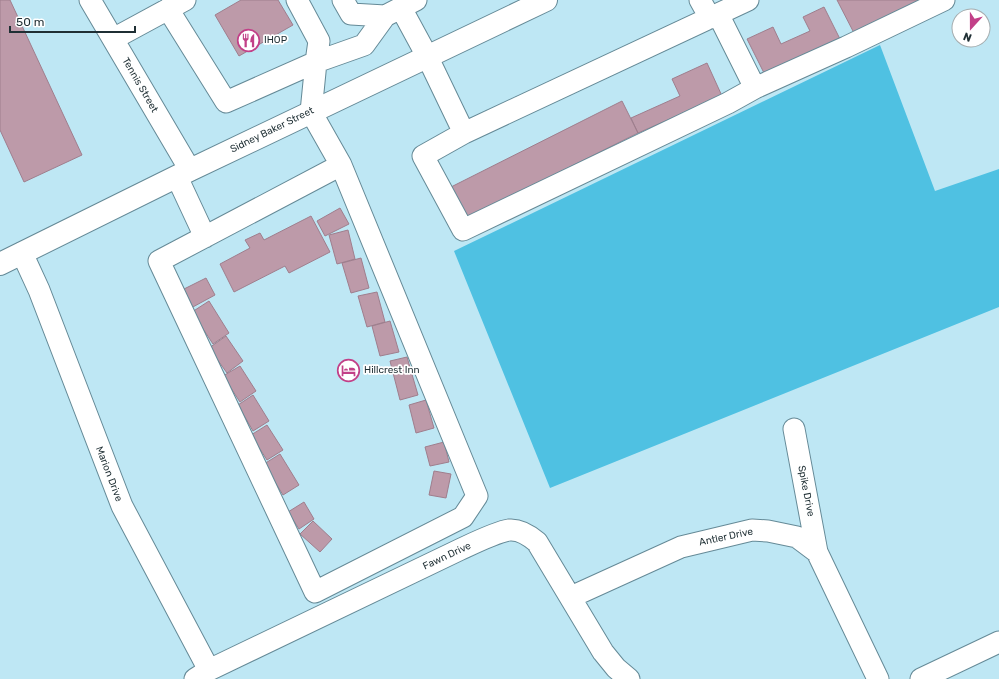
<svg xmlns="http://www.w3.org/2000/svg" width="999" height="679" font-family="Rubik,sans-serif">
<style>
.forest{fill:#4fc1e2}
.building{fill:#bd9aa9;stroke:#9f7e8d}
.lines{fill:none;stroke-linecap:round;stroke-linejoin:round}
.minor-casing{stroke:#658a97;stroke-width:23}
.major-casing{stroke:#658a97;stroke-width:24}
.minor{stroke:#fff;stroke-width:21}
.major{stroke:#fff;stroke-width:22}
.labels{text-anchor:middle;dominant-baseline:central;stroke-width:3.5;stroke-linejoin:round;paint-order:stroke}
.poi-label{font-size:10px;fill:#1f2f34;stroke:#fff;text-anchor:start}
.street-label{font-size:10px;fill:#1f2f34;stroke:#fff}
</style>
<rect width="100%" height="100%" fill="#bee7f4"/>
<path class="forest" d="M880 45 935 191 999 169V307L550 488 454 251Z"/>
<path class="building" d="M0 0H10L82 155 24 182 0 130Z
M241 0H278L293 25 239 56 215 15Z
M837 0H923L854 33Z
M824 7 840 39 765 75 747 39 773 27 781 44 810 31 803 17Z
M707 63 722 96 638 133 631 118 680 96 672 79Z
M622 101 638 133 465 219 449 188Z
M340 208 349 224 325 236 317 221Z
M311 216 330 252 289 273 285 266 234 292 220 264 250 248 245 240 260 233 264 240Z
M348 230 355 259 337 264 329 235Z
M361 258 369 288 351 293 342 263Z
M206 278 215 295 191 308 182 290Z
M377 292 385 322 367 327 358 296Z
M209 301 229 333 213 344 192 312Z
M390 321 399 352 380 356 372 326Z
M226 336 243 361 227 373 209 348Z
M407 357 418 395 400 400 390 361Z
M240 366 256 391 240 402 223 376Z
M253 395 269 421 253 431 238 405Z
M426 400 434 428 416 433 409 405Z
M267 425 283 450 267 460 251 435Z
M444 442 449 462 430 466 425 447Z
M280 454 299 485 283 495 264 464Z
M434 471 451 474 446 498 429 495Z
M304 502 314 519 299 529 288 512Z
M313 521 332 539 320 552 300 534Z"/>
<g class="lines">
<defs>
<path id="minor" d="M90 0 190 170
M343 0 351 14 385 16
M700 0 710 18
M401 8 427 56 464 133 748 0
M168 9 226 102 316 62 319 41 297 0
M718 14 755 88 846 47 944 0
M113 39 185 0
M464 133 423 156 463 230 728 103 755 88
M341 165 477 496 463 517 315 592 159 261Z
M341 165 311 112 316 62 364 45 385 16 416 0
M177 177 205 237
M22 253 39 290 122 506 209 670 195 679
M794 429 817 552
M571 597 681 547 752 530 768 531 797 537 817 552 878 679
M209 670 459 550C472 544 496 532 509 530 519 529 530 536 537 542L603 652 616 668 629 679
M921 679 999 642"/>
<path id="major" d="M0 264 190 170 546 0"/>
</defs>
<use href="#minor" class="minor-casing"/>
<use href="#major" class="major-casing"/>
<use href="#minor" class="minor"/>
<use href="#major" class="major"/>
</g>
<defs>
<symbol id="restaurant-ring" viewBox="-11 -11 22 22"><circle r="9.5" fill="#fff" stroke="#c24088" stroke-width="1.5"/><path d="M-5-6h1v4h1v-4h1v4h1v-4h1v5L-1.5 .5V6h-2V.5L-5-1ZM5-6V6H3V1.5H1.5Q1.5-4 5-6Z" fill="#c24088"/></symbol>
<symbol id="hotel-ring" viewBox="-11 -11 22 22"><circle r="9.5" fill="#fff" stroke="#c24088" stroke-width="1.5"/><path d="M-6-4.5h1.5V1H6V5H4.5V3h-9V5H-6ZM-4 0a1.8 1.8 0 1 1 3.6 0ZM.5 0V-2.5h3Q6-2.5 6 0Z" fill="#c24088"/></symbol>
</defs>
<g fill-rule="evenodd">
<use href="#restaurant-ring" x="236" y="28" width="25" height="25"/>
<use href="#hotel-ring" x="336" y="358" width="25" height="25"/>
</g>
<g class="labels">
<g class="poi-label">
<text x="264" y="40">IHOP</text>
<text x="364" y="370">Hillcrest Inn</text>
</g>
<g class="street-label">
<text transform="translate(140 85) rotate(60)">Tennis Street</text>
<text transform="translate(272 130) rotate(-26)">Sidney Baker Street</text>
<text transform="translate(109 474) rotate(69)">Marion Drive</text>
<text transform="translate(806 491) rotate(79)">Spike Drive</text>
<text transform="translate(726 537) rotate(-12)">Antler Drive</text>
<text transform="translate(447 556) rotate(-25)">Fawn Drive</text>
</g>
</g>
<g transform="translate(971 28) rotate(201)"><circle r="19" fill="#ffffff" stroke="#a5acae"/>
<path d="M0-3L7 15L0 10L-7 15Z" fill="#c24088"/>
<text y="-6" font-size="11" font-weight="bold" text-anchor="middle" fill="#1f2f34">N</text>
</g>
<path d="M10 26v6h125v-6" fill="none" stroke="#1f2f34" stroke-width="2"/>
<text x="16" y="26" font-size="12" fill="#1f2f34" stroke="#ffffff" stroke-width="3" paint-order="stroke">50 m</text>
</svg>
